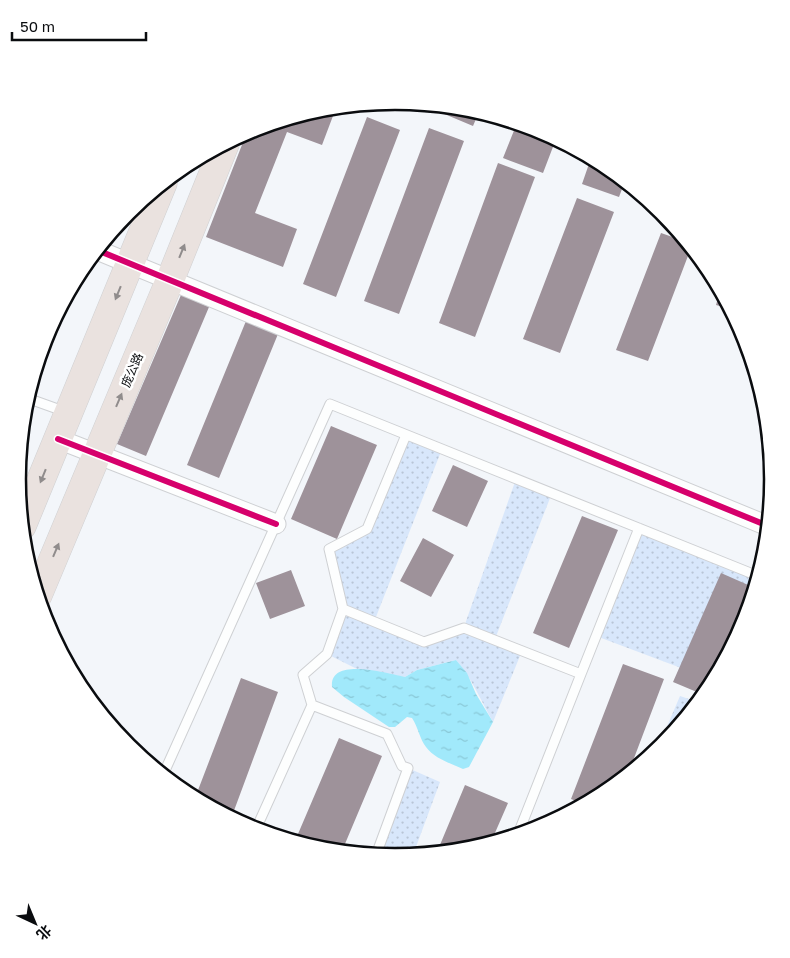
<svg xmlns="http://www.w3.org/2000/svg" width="790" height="958" font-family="'Golos Text','Noto Sans SC',sans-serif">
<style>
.park{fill:url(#park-dots)}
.water{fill:url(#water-ripples)}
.building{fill:#9e929a}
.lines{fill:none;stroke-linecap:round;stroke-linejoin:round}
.lane-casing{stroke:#ced0d3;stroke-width:11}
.street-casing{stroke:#ced0d3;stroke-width:21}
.primary-casing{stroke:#cfd0d2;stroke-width:29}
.lane{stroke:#fdfefe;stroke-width:9}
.street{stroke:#fdfefe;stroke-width:19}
.primary{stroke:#eae2df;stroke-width:28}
.cycleway-casing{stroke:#fff;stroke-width:9}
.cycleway{stroke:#d6006c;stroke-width:6}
.oneway{fill:#908c8c}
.labels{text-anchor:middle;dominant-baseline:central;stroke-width:5;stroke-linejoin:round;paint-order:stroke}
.street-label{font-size:12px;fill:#0a0c0f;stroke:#fff}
.rim{fill:none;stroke:#0a0c0f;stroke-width:2.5}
</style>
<defs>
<pattern id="park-dots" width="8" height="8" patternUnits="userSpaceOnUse" patternTransform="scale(1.25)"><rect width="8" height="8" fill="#d8e7fb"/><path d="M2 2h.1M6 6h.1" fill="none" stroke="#b8c5d6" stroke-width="1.8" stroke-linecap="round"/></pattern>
<pattern id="water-ripples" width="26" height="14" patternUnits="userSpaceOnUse" patternTransform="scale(1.25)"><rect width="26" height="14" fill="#a1e9fb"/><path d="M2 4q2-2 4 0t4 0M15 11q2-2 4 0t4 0" fill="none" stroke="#89c7d6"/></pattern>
</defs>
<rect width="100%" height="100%" fill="#f3f6fa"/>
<path class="park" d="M406 435 442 449 374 622 424 642 464 627 516 479 552 493 495 639 522 651 493 722C481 701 472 678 456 660L417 670 405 677 357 669 327 654 343 609 329 549 367 529Z
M639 528 758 576 744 624 713 680 596 636Z
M680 696 698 702 657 750Z
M408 768 440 782 413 855 395 856 376 855Z"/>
<path class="water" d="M456 660 467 673 476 694 493 722 469 767 463 769C450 763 435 759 426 747 420 740 418 727 412 718L407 717 395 727H389L344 697 332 687C329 656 389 674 405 677L417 670Z"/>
<path class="building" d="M445 106 469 109 479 112 473 126 442 113Z
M334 107 336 108 322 145 287 132 255 213 297 229 283 267 206 237 247 132 322 109Z
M367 117 400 130 336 297 303 284Z
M517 123 540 130 556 139 543 173 503 158Z
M429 128 464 141 399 314 364 301Z
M591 158 605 165 625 181 619 197 582 184Z
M498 163 535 177 475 337 439 323Z
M577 198 614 212 560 353 523 339Z
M661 233 687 242 691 248 648 361 616 350Z
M720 291 730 309 716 305Z
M181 295 209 307 146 456 117 444Z
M246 321 278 334 219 478 187 465Z
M331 426 377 445 337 539 291 519Z
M453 465 488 481 467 527 432 511Z
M582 516 618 530 569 648 533 633Z
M423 538 454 555 431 597 400 581Z
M291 570 305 606 270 619 256 583Z
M721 573 755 588 744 624 709 689 704 695 673 682Z
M623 664 664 679 628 774 604 793 584 804 571 799Z
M241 678 278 692 232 816 195 798Z
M339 738 382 756 342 851 321 849 295 841Z
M465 785 508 803 491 842 468 849 437 852Z"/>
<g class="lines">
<defs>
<path id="lane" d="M27 398 66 412
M406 435 367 529 329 549 343 609 424 642 464 628 581 674 639 528
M343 609 327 654 303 675 312 705 387 734 402 766 408 768 376 855
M163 775 330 404 758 576
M256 829 312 705
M518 834 581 674"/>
<path id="street" d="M97 250 768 526
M58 439 276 524"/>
<path id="primary" d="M22 526 163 183
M38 595 170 280 225 144"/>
</defs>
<use href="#lane" class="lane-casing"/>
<use href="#street" class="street-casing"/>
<use href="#primary" class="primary-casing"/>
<use href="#lane" class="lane"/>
<use href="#street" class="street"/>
<use href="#primary" class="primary"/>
<defs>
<path id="cycleway" d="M97 250 768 526
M58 439 276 524"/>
</defs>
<use href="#cycleway" class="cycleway-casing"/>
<use href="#cycleway" class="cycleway"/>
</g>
<defs><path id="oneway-solid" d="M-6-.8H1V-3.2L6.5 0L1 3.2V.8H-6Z" transform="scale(1.25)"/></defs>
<g class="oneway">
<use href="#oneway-solid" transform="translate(182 251) rotate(-68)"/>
<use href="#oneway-solid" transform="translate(118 293) rotate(112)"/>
<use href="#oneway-solid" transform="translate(119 400) rotate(-67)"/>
<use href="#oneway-solid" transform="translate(43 476) rotate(112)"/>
<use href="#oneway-solid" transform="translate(56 550) rotate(-67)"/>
</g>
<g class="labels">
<g class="street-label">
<text transform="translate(132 370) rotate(-67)">庞公路</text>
</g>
</g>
<path d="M0 0H790V958H0ZM26 479a369 369 0 1 1 738 0a369 369 0 1 1-738 0Z" fill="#fff" fill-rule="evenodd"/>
<path class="rim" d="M26 479a369 369 0 1 1 738 0a369 369 0 1 1-738 0Z"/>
<g transform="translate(35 923) rotate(136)" stroke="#ffffff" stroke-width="4" paint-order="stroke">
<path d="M0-4L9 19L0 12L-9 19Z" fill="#0a0c0f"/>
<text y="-8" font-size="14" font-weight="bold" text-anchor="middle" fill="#0a0c0f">北</text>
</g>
<path d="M12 32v8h134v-8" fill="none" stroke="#0a0c0f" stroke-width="2.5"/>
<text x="20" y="32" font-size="15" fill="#0a0c0f" stroke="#ffffff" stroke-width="4" paint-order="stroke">50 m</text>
</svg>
